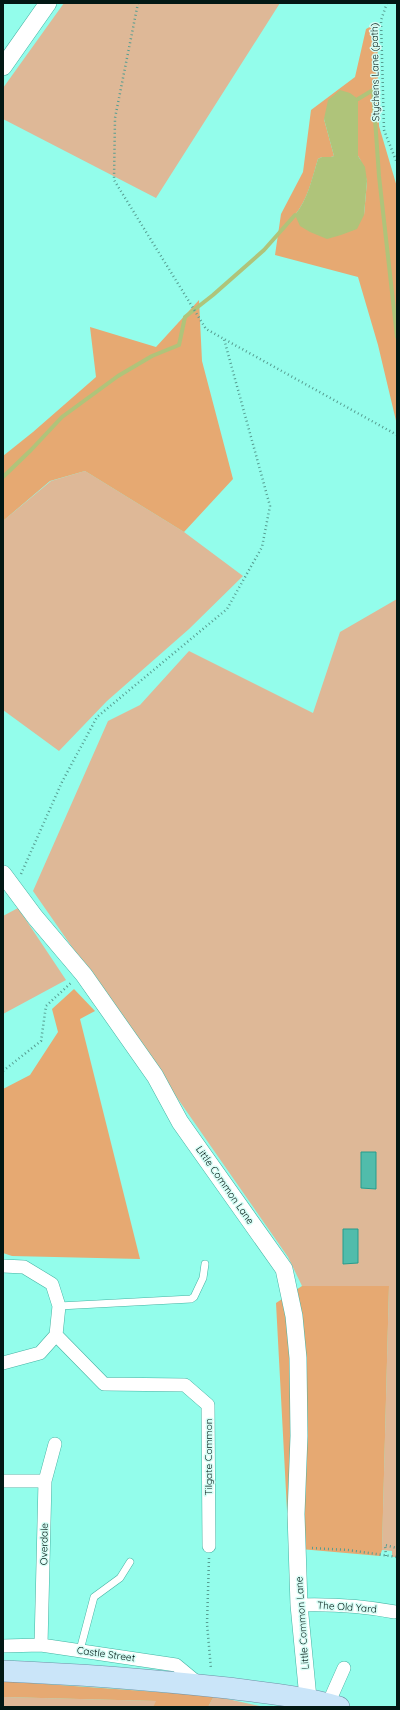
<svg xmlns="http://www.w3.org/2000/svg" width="400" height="1710" font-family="Quicksand,sans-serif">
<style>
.green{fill:#deb897;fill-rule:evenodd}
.forest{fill:#e6a972;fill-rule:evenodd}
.water{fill:#afc47a}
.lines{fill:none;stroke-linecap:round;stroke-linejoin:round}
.stream{stroke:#afc47a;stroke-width:4}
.building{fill:#51bcab;stroke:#279c8c}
.service-casing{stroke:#45b3a3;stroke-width:8}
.minor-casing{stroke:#45b3a3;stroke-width:14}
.tertiary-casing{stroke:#45b3a3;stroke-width:18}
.primary-casing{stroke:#6d92a6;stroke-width:22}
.path{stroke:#569d91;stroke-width:2.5;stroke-dasharray:1 3;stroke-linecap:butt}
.service{stroke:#fff;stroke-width:7}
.minor{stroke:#fff;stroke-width:13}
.tertiary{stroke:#fff;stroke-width:17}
.primary{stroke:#cae5f9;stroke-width:21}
.labels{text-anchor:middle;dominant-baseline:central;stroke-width:3;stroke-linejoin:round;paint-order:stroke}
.street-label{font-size:10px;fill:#021814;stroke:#d6fdf5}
</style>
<rect width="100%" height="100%" fill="#93fdeb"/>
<path class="green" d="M64 3H280L156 198 3 119V88Z
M85 471 184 532 243 576 189 629 107 701 59 751 3 710V521L51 481Z
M397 599V1557H392V1551L382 1550 389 1286 376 1287 302 1286 288 1257 33 891 108 721 140 705 189 651 313 713 340 632ZM361 1152 376 1189 361 1188Z
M18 908 66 980 3 1014V916Z
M214 1696 264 1707H208Z
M3 1697 157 1701 153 1707H3Z"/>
<path class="forest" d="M377 23 379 126 397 187V425L378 345 358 277 275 255 281 214 303 172 311 110 355 77 366 29ZM358 100V156L360 159 367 181 364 215H295C308 199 312 179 318 159L322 157H331L334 156 324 119Z
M199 300 202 361 233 479 184 532 85 471 50 481 3 521V456L33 432 96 377 90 327 156 347Z
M74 989 95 1011 80 1019 140 1259 12 1256 3 1253V1089L30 1075 58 1032 52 1009Z
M302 1286H389L382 1550 380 1556 289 1548 276 1303Z
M3 1681 214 1696 208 1707H153L156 1701 3 1697Z"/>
<path class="water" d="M340 90 350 93 358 99V156L365 167 367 181 364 215 357 229 341 235 327 239 310 232 300 226 295 215C308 199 312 178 318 159L322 157H331L334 156 324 119 328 100Z"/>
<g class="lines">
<path class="stream" d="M358 99 373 90 379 176 397 337
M3 477 31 450 62 417 118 376 152 356 179 345 185 317 213 295 264 250 295 215"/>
</g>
<path class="building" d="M361 1152H376V1189L361 1188Z
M343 1229H358V1263L343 1264Z"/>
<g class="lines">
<defs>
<path id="service" d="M59 1306 191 1299 194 1297 203 1278 205 1264
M80 1650 94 1597 120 1578 130 1562"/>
<path id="minor" d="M3 1266 24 1267 52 1284 59 1306 56 1335 40 1353 3 1363
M56 1335 104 1384 185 1385 208 1405 209 1546
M3 1481H45
M299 1605C331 1604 363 1606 395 1612
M41 1645 45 1481 55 1444
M3 1646 41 1645 176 1665 199 1684
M328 1704 344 1668"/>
<path id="tertiary" d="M3 67 48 3
M3 874 35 917 84 975 155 1076 180 1122 284 1269 294 1316 298 1358 299 1436 296 1514 299 1605 308 1698"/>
<path id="primary" d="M3 1671C78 1674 153 1680 228 1688 265 1693 303 1696 339 1707"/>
</defs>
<use href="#service" class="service-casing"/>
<use href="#minor" class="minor-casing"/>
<use href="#tertiary" class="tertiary-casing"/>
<use href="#primary" class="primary-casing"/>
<path class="path" d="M138 3 115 118 114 180 206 329 397 435
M387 3 381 20 384 130 397 163
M21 874 62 782 97 717 227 609 262 547 270 506 224 339
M3 1071 41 1041 46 1006 72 982
M312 1548 348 1550 397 1557
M386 1556 385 1545 397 1548
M209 1558 207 1624 211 1669"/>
<use href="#service" class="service"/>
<use href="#minor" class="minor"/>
<use href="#tertiary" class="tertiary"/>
<use href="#primary" class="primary"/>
</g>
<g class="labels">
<g class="street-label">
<text transform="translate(375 72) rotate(-91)">Stychens Lane (path)</text>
<text transform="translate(225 1185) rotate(55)">Little Common Lane</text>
<text transform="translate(208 1457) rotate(-90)">Tilgate Common</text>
<text transform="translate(44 1544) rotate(-89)">Overdale</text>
<text transform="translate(347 1607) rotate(4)">The Old Yard</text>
<text transform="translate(302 1623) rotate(-94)">Little Common Lane</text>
<text transform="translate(106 1654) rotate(8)">Castle Street</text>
</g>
</g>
<rect width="400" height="1710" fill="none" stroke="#021814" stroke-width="8"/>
</svg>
